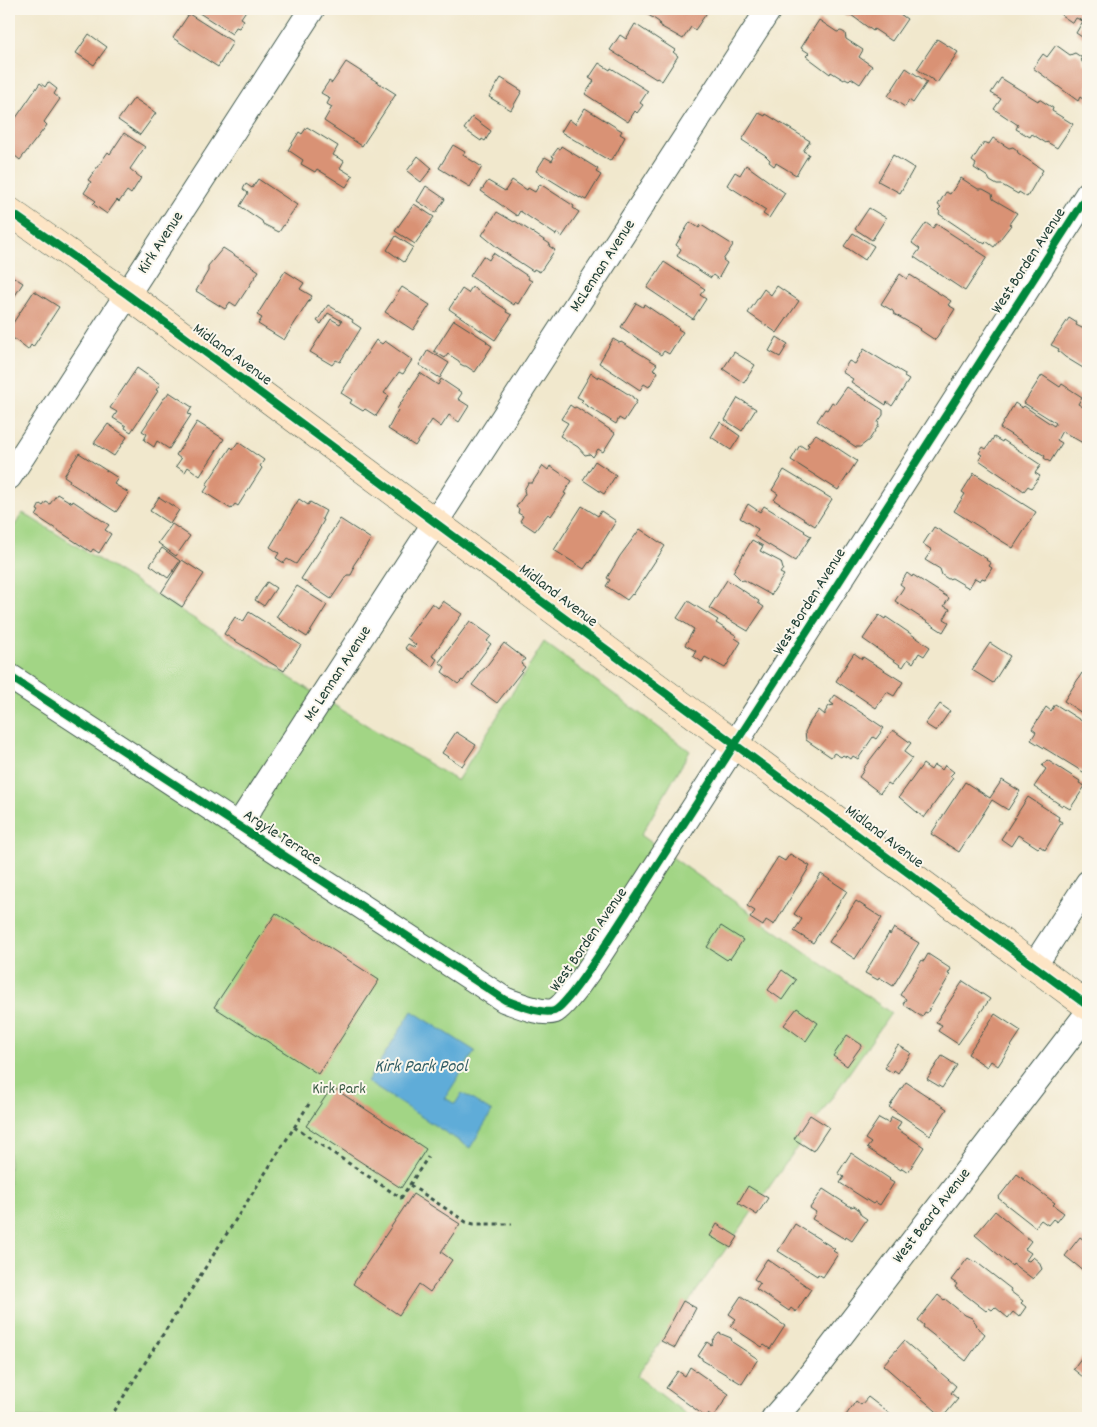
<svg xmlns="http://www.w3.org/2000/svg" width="1097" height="1427" font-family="Dekko,sans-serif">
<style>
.green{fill:#a2d585;stroke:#60895c}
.water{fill:#5eacd8;stroke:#3e7486}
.building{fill:#d99275}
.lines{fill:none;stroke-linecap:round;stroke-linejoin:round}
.street-casing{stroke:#3e574b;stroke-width:27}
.secondary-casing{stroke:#3e574b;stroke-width:29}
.path{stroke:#3e574b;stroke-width:3;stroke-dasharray:4 4;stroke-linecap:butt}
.street{stroke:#fff;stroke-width:25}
.secondary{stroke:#fde5c5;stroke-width:28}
.cycleway-casing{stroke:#fbf7ec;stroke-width:11}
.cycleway{stroke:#00873e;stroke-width:8}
.labels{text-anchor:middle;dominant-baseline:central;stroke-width:4;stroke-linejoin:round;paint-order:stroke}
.street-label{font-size:16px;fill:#1f3d34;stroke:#fbf7ec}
.park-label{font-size:16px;fill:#395b44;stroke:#fbf7ec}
.water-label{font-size:18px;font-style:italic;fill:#325e65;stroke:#fbf7ec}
</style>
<rect width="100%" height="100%" fill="#fbf7ec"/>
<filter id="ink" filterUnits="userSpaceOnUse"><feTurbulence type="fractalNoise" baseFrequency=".02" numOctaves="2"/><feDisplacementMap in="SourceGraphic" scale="10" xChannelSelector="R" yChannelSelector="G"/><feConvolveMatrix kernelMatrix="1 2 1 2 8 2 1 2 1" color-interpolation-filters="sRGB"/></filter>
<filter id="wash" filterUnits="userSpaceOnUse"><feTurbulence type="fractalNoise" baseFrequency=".0096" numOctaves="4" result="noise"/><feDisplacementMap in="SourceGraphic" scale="20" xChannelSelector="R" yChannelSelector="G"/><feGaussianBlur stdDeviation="1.12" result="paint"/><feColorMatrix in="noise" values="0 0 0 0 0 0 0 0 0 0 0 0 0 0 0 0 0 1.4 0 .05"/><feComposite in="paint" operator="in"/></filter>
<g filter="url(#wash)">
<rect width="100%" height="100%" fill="#f1e8cd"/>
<path class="green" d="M23 513 457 781 544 642 690 751 641 835 891 1013 637 1376 691 1418H9V534Z"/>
<path class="water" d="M412 1011 475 1051 445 1098 455 1104 462 1093 492 1112 470 1148 367 1082Z"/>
<g id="blocks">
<path class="building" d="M193 9H247L241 18 244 20 239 28 236 27 232 34Z
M650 9H705L706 14 695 30 691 27 683 39 660 26 659 22 647 14Z
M841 9H893L907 19 892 41 874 29 873 31 851 15 847 16 842 13Z
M1065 9H1075L1087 17 1088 15V41L1076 33 1083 21 1076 18 1073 23 1061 15Z
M189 14 233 42 218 67 173 38Z
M819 20 837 32 841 31 845 33 846 39 863 50 859 57 872 66 860 84 851 78 849 80 845 78 844 80 831 72 830 74 806 56 809 53 801 48Z
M635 24 675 50 673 52 678 56 662 81 657 78 656 79 610 50 620 35 626 39Z
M89 34 107 47 94 65 76 53Z
M937 39 958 52 937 83 917 69Z
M1056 45 1070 55 1075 53 1081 57 1082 62 1088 67 1087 102 1080 97 1078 101 1033 68 1043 54 1047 57Z
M346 62 396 94 362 146 324 121 332 107 327 104 330 98 321 93 329 81 332 83Z
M599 63 610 70 611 68 648 91 640 103 643 105 637 113 635 111 628 122 585 94 594 81 589 78Z
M906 68 927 82 913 103 909 100 905 107 888 96Z
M501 78 522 91 511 110 489 97Z
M1001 78 1038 101 1039 99 1053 108 1052 111 1073 124 1057 148 1047 142 1046 143 1032 134 1030 137 1016 129 1018 125 994 109 1001 99 991 93Z
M48 82 57 89 54 94 60 99 44 122 47 125 20 160 9 151V128L40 83 45 87Z
M134 98 156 113 140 135 118 120Z
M585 108 622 131 620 134 625 137 615 156 614 155 610 161 561 132 569 119 575 124Z
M759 113 765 116 766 114 810 141 803 151 809 154 796 175 776 163 774 166 769 162 770 160 765 155 742 140Z
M472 117 491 131 485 141 482 139 481 141 464 129Z
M307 127 338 146 333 155 344 161 340 168 353 176 346 187 317 169 315 172 301 164 303 160 288 150 299 132 302 134Z
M124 133 145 147 130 169 141 178 131 194 127 191 119 202 117 200 107 214 93 204 96 201 84 193 91 182 88 180 108 152 110 154Z
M993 138 1009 148 1013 147 1017 150 1018 153 1043 170 1027 197 1019 192 1018 194 1002 185H997L990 181 988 177 974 168 976 164 972 161 984 142 989 144Z
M453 145 465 152 463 155 482 167 470 187 439 168Z
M561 146 598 169 596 172 601 175 586 200 580 197V198L536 171 545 157 552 161 554 157 552 156 558 148 560 149Z
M893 155 914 168 900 193 878 181Z
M418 156 432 168 421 182 407 171Z
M746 165 785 193 769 218 763 214 766 210 727 185 735 172 740 175Z
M961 178 978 189H983L992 194 993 199 1017 213 1009 224 1011 225 994 247 986 241 985 244 976 238V239L939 214 940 212 938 210 941 207 938 205 946 192 950 194Z
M258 179 297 205 279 232 263 224 262 221 240 206 248 193 243 189 246 184 252 188Z
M512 180 527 190 528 188 535 192 540 184 574 206 573 208 579 212 562 237 557 233 556 235 520 211 517 216 481 191 488 181 505 191Z
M426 186 445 199 436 213 417 201Z
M414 204 434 217 415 244 395 231Z
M869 208 886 218 872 240 855 229Z
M497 212 514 222 515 221 550 244 549 246 555 250 540 272 534 269 533 271 498 248 482 235Z
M690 222 699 228 701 225 733 245 723 260 727 263 718 279 713 275 711 278 677 256 681 249 676 245Z
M926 223 933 228 936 224 987 257 965 291 914 257 920 249 912 243Z
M853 233 874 246 865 260 844 246Z
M396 236 413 247 404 262 387 250Z
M223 248 259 271 236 306 230 302 225 309 196 291 208 271V266Z
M493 253 529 277 528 279 532 281 518 304 515 302 514 305 470 276 483 256 489 260Z
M664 262 705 289 700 295 706 299 693 319 647 288Z
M285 271 304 283 300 289 312 296 284 340 258 324 262 318 257 315Z
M9 274 23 283 9 305Z
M900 274 907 279 910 275 951 301 948 305 955 309 935 340 920 330 921 329 894 314 893 311 881 304Z
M777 286 799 301 777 333 748 313 764 289 771 295Z
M402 287 430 305 413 330 385 312Z
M472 287 507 310 506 312 512 315 495 340 449 309 462 289 468 293Z
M34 291 59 307 33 347 31 345 28 350 9 335V329Z
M636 303 643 307 644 304 679 328 678 329 683 332 669 354 664 351 661 355 621 327Z
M328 305 353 320 352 322 361 328 340 362 336 360 332 365 310 352 331 319 340 324 342 321 328 313 321 324 317 321Z
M1069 318 1077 323 1076 325 1088 331V371L1065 357 1058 351 1059 349 1051 345Z
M454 320 487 341 486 342 492 346 475 372 466 366H464L460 364 459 361 448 354 445 358 434 351Z
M777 337 788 344 780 357 769 351Z
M613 339 620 343 621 342 657 364 653 369 658 372 649 387 644 384 640 390 599 363Z
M376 340 382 344 385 341 412 360 403 374 399 372 384 393 389 396 376 416 365 409 363 411 350 403 352 400 341 393Z
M864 349 905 374 904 377 909 380 892 406 887 402 886 405 851 382 853 379 842 372 849 361 855 364Z
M428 350 449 363 440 378 419 365Z
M734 352 755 365 744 383 723 369Z
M137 368 160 384 156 390 158 391 131 432 125 428 126 426 113 418 117 412 110 408Z
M420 373 438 385 441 379 462 393 458 399 469 406 459 422 449 415 441 427 432 420 415 446 388 429 398 410 397 409Z
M591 373 598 378 599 376 633 397V398L637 401 624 421 619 418 616 424 581 402 583 400 577 397Z
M1042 375 1060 387 1062 384 1082 397 1078 404 1088 410V446L1062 431 1057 440 1062 443 1050 462 1044 458 1045 456 1000 428 1015 403 1022 408 1024 406 1054 426 1056 423 1024 403Z
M847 387 883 410V415L878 422 879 425 869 440 860 447H856L817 421 825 409 827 410 832 402 835 404Z
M169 392 192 407 188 414 191 415 169 449 157 441 154 447 144 440 147 434 142 431 164 398H165Z
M738 398 756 409 742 431 725 420Z
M570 405 574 408 576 407 615 433 603 452 598 449 593 457 590 454 585 455 578 447 560 436 568 423 561 419Z
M197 422 224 439 200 476 188 467 185 472 176 466 181 459 176 455Z
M720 422 740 436 731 450 711 437Z
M108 424 127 437 114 456 94 443Z
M816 434 857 461 838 490 791 460 800 445 806 449 809 445 807 444Z
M994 437 1002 442 1003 440 1041 465 1035 473 1040 476 1031 488 1028 486 1024 491 979 460 982 455 979 453 983 447 986 449Z
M238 442 264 460 260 466 262 468 238 506 235 504 231 509 204 492 208 486 206 485 231 447 233 449Z
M79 453 118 478 114 484 129 493 116 512 69 482 70 480 64 476Z
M595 461 616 475 604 494 583 480Z
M543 466 548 470 550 466 572 481 564 493 566 494 551 516 548 514 535 531 520 521 523 516 518 513 519 509 516 507 525 494 524 490 528 483H532Z
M784 470 832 499 815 526 774 500 778 494 772 490Z
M974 473 1036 512 1013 548 954 511 965 494 962 492Z
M57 494 72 503 73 501 109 525 105 530 111 534 99 553 93 549 91 552 36 516 39 511 37 510 40 504 43 506 46 502 50 504Z
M159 497 179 510 170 524 150 511Z
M299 499 308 505 310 502 326 511 322 519 324 520 317 533 296 564 287 559 284 563 276 558 279 553 270 547Z
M748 504 760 512 764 506 805 531 804 532 811 536 795 561 754 536 758 529 740 518Z
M582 506 598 516 601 511 616 521 590 563 589 562 584 569 554 550Z
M340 519 371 539 353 566 354 569 351 575H347L331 599 301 579Z
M172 524 190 536 176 556 158 543Z
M934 527 987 559 986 560 991 563 989 566 992 568 985 579 982 578 980 581 975 578 969 588 952 578 948 579 942 575 940 569 925 560 932 550 923 544Z
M640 529 665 546 633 595 632 594 627 600 606 586 610 580 607 578 620 556Z
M752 540 763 546 760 551 781 562 783 569 780 573 784 575 771 595 744 580 742 581 733 572Z
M162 548 180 561 168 578 150 565Z
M182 560 204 574 182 607 161 593Z
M907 573 912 577 913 575 949 598 944 606 950 609 944 619 949 622 943 632 895 601 904 587 900 584Z
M727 580 759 601 758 603 764 607 748 631 709 608Z
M267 582 276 588 264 606 255 600Z
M297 586 327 605 307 637 276 617Z
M443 601 462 614 432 656 437 659 432 667 405 648 408 644 414 647 416 645 407 638 432 603 438 608Z
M688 601 718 620 716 623 737 636 735 638 741 642 725 668 705 657 702 662 693 656 696 651 685 645 694 629 677 618Z
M249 612 301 645 284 671 224 634 235 617 243 622Z
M879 615 885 619 886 617 930 647 924 656 919 653 913 663 908 659 903 667 863 639Z
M470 621 491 636 487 641 491 644 463 681 462 680 458 684 442 672 445 667 439 662Z
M504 643 525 659 521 664 525 667 497 703 472 685 479 676V673L485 668Z
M990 643 1010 656 993 683 972 670Z
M854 653 862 659 863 657 903 682 894 696 887 692 876 708 836 681Z
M1082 673 1088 677V717L1064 701Z
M835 695 884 728 876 739 873 737 858 759 853 756 851 759 847 756 846 757 843 755 841 757 834 753 831 757 806 740 805 732 810 722 819 710 825 715V712L829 706 834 705 830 702Z
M940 704 950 711 936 731 925 724Z
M1055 704 1088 725V775L1031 740 1036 732 1032 729 1046 707 1051 711Z
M893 730 911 743 904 752 912 758 891 785 888 783 880 793 859 777 864 770 863 769Z
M456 732 476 745 462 766 442 753Z
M1047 760 1080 781 1079 783 1085 786 1070 809 1063 805 1062 806 1034 787 1046 769 1042 766Z
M923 764 931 770 934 765 942 770 945 765 954 772 950 776 953 778 924 818 899 797Z
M1002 780 1020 791 1008 810 992 800 959 852 931 834 965 782 990 798Z
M1028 797 1059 817 1058 820 1062 822 1045 850 1040 846 1038 848 1018 835 1011 846 1001 839Z
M790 854 810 866 774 925 766 920 763 926 750 918 755 911 747 906 778 857 785 861Z
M821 874 847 891 813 943 794 931 802 919 794 914Z
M856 901 882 918 855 959 829 942Z
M276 913 379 980 318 1074 214 1007Z
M721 926 743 940 730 959 729 958 727 960 707 947Z
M894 928 919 943 893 986 879 977 878 980 865 973 889 933 890 935Z
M928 954 951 969 948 974 950 975 927 1013 925 1012 922 1017 903 1004 906 999 900 995 922 960 924 961Z
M782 970 796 980 782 1000 768 990Z
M963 981 990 999 958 1044 938 1031 942 1025 936 1022Z
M797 1008 818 1023 806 1041 784 1025Z
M995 1014 1021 1031 998 1066 991 1061 987 1067 968 1054Z
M847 1035 862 1045 847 1066 833 1056Z
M898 1045 911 1053 898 1073 894 1070 893 1073 885 1068 887 1065 885 1064Z
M942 1056 957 1065 942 1088 927 1079Z
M906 1082 947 1109 930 1135 889 1107Z
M332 1087 426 1149 401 1188 306 1126Z
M810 1115 829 1127 813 1151 794 1139Z
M892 1117 901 1122 897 1129 924 1147 908 1172 902 1168 901 1170 867 1148 871 1143 865 1139 879 1118 888 1123Z
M851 1153 890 1179 889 1180 894 1183 880 1205 875 1202 873 1204 840 1183 844 1177 838 1173Z
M1017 1174 1055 1203 1053 1205 1064 1213 1057 1222 1053 1219 1048 1225 1041 1220 1035 1227 998 1198Z
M748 1186 768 1198 757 1215 738 1203Z
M823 1189 851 1207 854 1206 858 1209 861 1215 867 1219 852 1241 846 1237 845 1239 812 1219 816 1212 810 1208Z
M413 1194 460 1224 441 1252 452 1260 430 1292 419 1284 399 1315 353 1284Z
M995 1211 1031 1241 1025 1249 1031 1253 1026 1260 1029 1261 1033 1257 1039 1262 1042 1269 1033 1279 1013 1264 1012 1266 975 1235Z
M717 1224 738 1237 731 1248 710 1236Z
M795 1224 835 1249 833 1251 838 1254 823 1277 818 1274 817 1276 778 1251Z
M1080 1237 1088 1243V1266L1084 1271 1065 1256Z
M968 1258 974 1262 975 1261 1011 1289 1010 1291 1023 1301 1021 1303 1026 1307 1019 1317 1013 1312 1008 1318 995 1307 992 1310 989 1308 986 1311 955 1287 957 1284 951 1280Z
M767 1259 811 1289 796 1312 791 1308 789 1311 756 1289 760 1283 754 1279Z
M938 1295 944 1300 945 1299 965 1315 972 1318 977 1325 976 1326 985 1334 966 1361 923 1327 924 1325 918 1320Z
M741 1296 785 1326 770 1349 764 1345 762 1347 730 1326 736 1319 729 1314Z
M683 1301 696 1308 675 1348 661 1341Z
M719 1333 731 1338 732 1342 758 1359 742 1384 702 1360V1358L698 1356 707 1342 711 1345 713 1342 712 1341Z
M904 1341 956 1386 951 1393 958 1399 943 1417 883 1365Z
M1088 1349V1381L1073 1369Z
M690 1367 729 1394 713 1418 708 1414 706 1417 666 1388 678 1371 685 1376Z
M868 1397 895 1418H844L856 1401 861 1405Z"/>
</g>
</g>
<g filter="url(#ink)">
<use href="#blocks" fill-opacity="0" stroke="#3e574b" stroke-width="1"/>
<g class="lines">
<defs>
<path id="street" d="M9 477 312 9
M9 676 505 1000C517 1004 542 1015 554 1011 569 1005 615 930 627 912L1088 194
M238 826 769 9
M1034 966 1088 883
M774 1418 802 1386 1088 1013"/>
<path id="secondary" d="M9 211 128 295 1088 1006"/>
</defs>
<use href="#street" class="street-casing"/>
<use href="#secondary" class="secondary-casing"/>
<path class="path" d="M294 1127 401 1198 428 1157
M410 1185 466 1222 474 1224H512
M110 1418 309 1104"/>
<use href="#street" class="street"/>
<use href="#secondary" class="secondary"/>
<defs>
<path id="cycleway" d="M9 211 128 295 1088 1006
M9 676 505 1000C517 1004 542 1015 554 1011 569 1005 615 930 627 912L1088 194"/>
</defs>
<use href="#cycleway" class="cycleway-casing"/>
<use href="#cycleway" class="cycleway"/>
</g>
</g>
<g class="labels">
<g class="street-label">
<text transform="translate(161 243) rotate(-57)">Kirk Avenue</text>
<text transform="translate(1029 261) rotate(-57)">West Borden Avenue</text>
<text transform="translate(603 266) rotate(-57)">McLennan Avenue</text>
<text transform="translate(232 355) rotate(36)">Midland Avenue</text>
<text transform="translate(558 596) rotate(37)">Midland Avenue</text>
<text transform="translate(810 602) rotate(-58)">West Borden Avenue</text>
<text transform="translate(338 674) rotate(-57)">Mc Lennan Avenue</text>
<text transform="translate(884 837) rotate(37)">Midland Avenue</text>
<text transform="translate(282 838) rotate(33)">Argyle Terrace</text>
<text transform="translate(589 940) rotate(-55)">West Borden Avenue</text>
<text transform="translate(932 1216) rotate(-52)">West Beard Avenue</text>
</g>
<g class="park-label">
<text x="339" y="1089">Kirk Park</text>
</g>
<g class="water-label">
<text x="421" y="1067">Kirk Park Pool</text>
</g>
</g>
<rect width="1097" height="1427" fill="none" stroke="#fbf7ec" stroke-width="30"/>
</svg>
